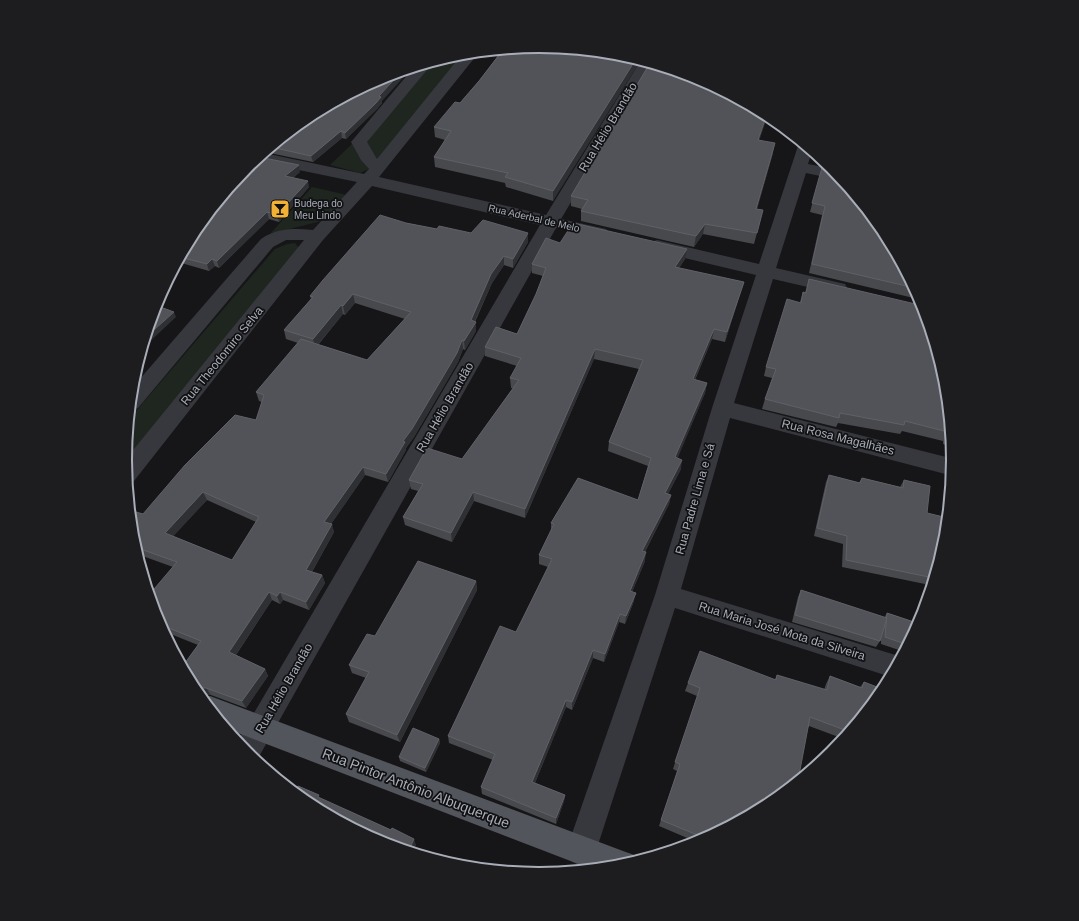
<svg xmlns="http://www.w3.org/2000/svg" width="1079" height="921" font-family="Arial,sans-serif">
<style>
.green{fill:#1e261f}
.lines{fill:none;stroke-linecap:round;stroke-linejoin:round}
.minor{fill:#37383d;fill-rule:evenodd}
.major{fill:#53555c;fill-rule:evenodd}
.wall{fill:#47494d;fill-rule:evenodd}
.shaded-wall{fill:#2f3033}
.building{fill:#525359;stroke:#5f6168;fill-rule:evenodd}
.labels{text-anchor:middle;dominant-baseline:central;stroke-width:3.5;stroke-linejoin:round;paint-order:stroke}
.far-poi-label{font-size:10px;fill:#a8adb8;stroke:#111113;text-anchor:start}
.far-street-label{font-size:10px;fill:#a8adb8;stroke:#111113}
.street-label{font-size:12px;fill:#a8adb8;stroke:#111113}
.near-street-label{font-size:14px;fill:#a8adb8;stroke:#111113}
.rim{fill:none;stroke:#a8adb8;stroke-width:2}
</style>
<rect width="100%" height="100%" fill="#161618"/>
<path class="green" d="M468 53 378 167 362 142 429 63 459 54Z
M353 143 369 169 360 173 330 165Z
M312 187 343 194 349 197 325 220 270 234Z
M295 243 300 249 126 471 125 460 129 419 275 249 287 244Z"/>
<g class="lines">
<path class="minor" d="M477 52 476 56 379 177 546 215 641 60 653 64 561 219 606 229 609 233 606 237 600 238 556 228 256 762 246 753 237 742 540 225 372 186 323 240 134 481 127 483 125 460 304 240H286L273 247 138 408 131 411 132 388 261 239C277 228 293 228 313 230L357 182 255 161 264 153 364 174 369 169 361 160 351 142 414 67 431 62 432 64 367 142 377 159 463 53Z
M802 142 812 151 808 164 834 169 842 179 839 180 806 173 776 268 845 284 847 288 845 292 838 294 773 279 734 403 954 459 953 476 730 418 681 589 902 657 891 677 675 608 596 851 591 861 581 866 571 861 566 851 655 595 712 408 756 275 651 250 648 246 651 242 657 240 759 264 798 146Z"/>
<path class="major" d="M210 696 623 851 634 855 636 862 620 867 594 870 225 728 202 699Z"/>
</g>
<path class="wall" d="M499 51 621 54 553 201 506 187 505 183 435 167 434 157 445 140 435 137 434 127 460 103 479 81 499 55Z
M382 101V103L377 109 346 139 342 138 313 162 265 152 309 116Z
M760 140 773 153 757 209 763 210 754 244 703 234 694 247 581 221V211L582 209 571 206V196Z
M826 162 833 167 824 166Z
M300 172 293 178 309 187 279 222 269 219 219 268 215 266 209 271 178 262 195 230Z
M819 178 884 230 922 300 809 273 822 215 810 212Z
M406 223 437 229 471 233 528 242 513 268 504 265 492 283 475 322 476 331 465 350 463 349 458 362 414 437 406 448V450L388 482 365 475 331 524 334 532 312 572 322 575 325 583 309 610 283 600 280 604 272 600 236 655 265 669 268 676 246 708 211 695H207L194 690 182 667 198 645 163 631 156 619 173 567 137 554 133 541 143 514 256 420 262 402 259 401 256 392 298 343 286 339 284 330 311 299 310 296ZM355 303 405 319 367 360 318 345 343 314 345 315ZM207 500 256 522 232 560 173 536Z
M560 243 685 259 679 268 744 282 741 291 725 342 712 339 695 380 707 383 705 393 677 458 681 469 668 494 671 495 669 504 645 552V561L632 592 634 601 625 624 619 622 604 662 593 658 572 710 566 707 535 783 565 795 564 801 556 824 482 794 481 787 493 760 449 743 448 736 516 632 548 567 539 564V555L551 532V523L638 500 648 466 608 451 609 442 639 369 594 359 525 518 474 501 452 542 405 525 403 517 418 491 411 489 409 480 462 459 513 388H511L510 378 517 366 485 356V347L517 334 536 294 543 276 532 273V264Z
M809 279 946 380 953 447 943 444V441L902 431 900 434 838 423 836 427 762 409 765 399 772 378 764 376 766 367 800 302 803 292 805 293Z
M829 475 859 483 862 478 900 487 904 480 927 513 946 542 922 621 925 584 842 567 843 544 814 536 826 482Z
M476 581 477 590 400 742 349 722 346 714 366 678 352 673 349 665 375 636Z
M801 590 884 618 887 613 920 624 905 652 881 644V636L880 641 876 647 792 622 798 597Z
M777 675 824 690 826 684 830 676 860 687 864 682 884 691 844 739 809 726 770 805 699 843 659 826 677 771 673 769 697 696 685 691 688 683 775 679Z
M439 739 440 743 426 772 400 761 399 757Z"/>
<path class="shaded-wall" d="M636 59 641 60 553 201V191Z
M411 69 382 101V103L377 109 346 139 345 133 402 71Z
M767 114 768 115 756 150 758 140Z
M341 131 342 138 313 162 311 156Z
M775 143 773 153 754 219 756 209Z
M299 165 300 172 287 183 285 176Z
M308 181 309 187 279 222 277 215Z
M267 212 269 219 219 268 217 261Z
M705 224 703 234 694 247 696 236Z
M528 233V242L513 268V259Z
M687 249 685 259 673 276 675 267Z
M504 256V265L492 283 472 327 476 322V331L465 350 464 341 471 320 491 274Z
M212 259 215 266 209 271 207 264Z
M744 282 741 291 725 342 727 332Z
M353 294 355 303 345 315 343 306Z
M341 305 343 314 315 348 313 339Z
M174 312 176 317 143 348 146 337Z
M714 329 712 339 691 388 693 379Z
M462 340 463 349 458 362 414 437 406 448V450L388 482 386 474 403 441Z
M595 349 594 359 525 518V509Z
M707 383 705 393 674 467 675 457Z
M682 460 681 469 664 502 665 493Z
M363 467 365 475 327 530 324 522Z
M203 492 207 500 169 541 165 533Z
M473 492 474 501 452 542 451 533Z
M671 495 669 504 641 559 642 551Z
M332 524 334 532 309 577 306 570Z
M646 552 645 561 629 599 630 591Z
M322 575 325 583 309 610 306 602Z
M476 581 477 590 400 742 397 735Z
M269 592 272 600 233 659 229 652Z
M280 592 283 600 280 604 277 596Z
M636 593 634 601 625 624 626 616Z
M620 614 619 622 604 662 605 654Z
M593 650V658L572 710V702Z
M265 669 268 676 246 708 242 701Z
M203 688H206L211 695H207Z
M566 700V707L533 788 532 782Z
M439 739 440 743 426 772 425 768Z
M565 795 564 801 556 824V818Z
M414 839 416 845 412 853 408 852Z"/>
<path class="building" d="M540 46 621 54 636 59 553 191 505 177 508 173 434 157 451 131 434 127 455 102 460 103 479 81 502 51H499V50Z
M650 63 698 78 767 114 758 140 775 143 756 209 763 210 757 233 705 224 696 236 581 211 588 200 571 196Z
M402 71 379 96 381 97 376 103 345 133 341 131 311 156 271 147 309 116 381 77Z
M259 157 299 165 285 176 308 181 277 215 267 212 217 261 212 259 207 264 180 257 195 230 247 167Z
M822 168 835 171 884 230 915 288 812 264 825 206 812 203 819 178Z
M380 215 406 223 437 229 439 226 471 233 483 220 528 233 513 259 504 256 491 274 471 320 476 322 464 341 462 340 457 353 412 429 403 441 405 442 386 474 363 467 324 522 332 524 306 570 322 575 306 602 280 592 277 596 269 592 229 652 265 669 242 701 206 688H203L191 683 182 667 201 641 159 624 156 619 149 595 177 562 135 547 133 541 131 518 136 512 143 514 185 465 235 415 256 420 264 395 256 392 301 339 367 360 411 312 353 294 343 306 341 305 313 339 284 330 313 297 310 296 323 280ZM203 492 259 517 232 560 165 533Z
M573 223 687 249 675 267 744 282 727 332 714 329 693 379 707 383 675 457 682 460 665 493 671 495 642 551 646 552 630 591 636 593 626 616 620 614 605 654 593 650 572 702 566 700 532 782 565 795 556 818 481 787 495 754 448 736 500 626 516 632 552 559 539 555 554 524 551 523 578 478 638 500 651 458 609 442 643 360 595 349 525 509 473 492 451 533 403 517 423 484 409 480 427 448 462 459 519 380 510 378 521 358 485 347 496 327 517 334 536 294 546 268 532 264 546 238 560 243Z
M809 279 924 306 946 380 952 436 948 435V432L905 421 904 425 840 413 839 418 765 399 776 369 766 367 787 299 801 303 803 292 806 293Z
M155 305 174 312 146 337Z
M829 475 860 483 862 478 903 488 904 480 930 486 927 513 948 518 946 542 927 604 929 577 846 560 847 536 817 528Z
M418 561 476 581 397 735 346 714 369 672 349 665 367 634 375 636Z
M801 590 887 618 880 641 795 615Z
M887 613 920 624 908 645 885 637Z
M700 651 776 680 777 675 827 690 830 676 862 688 864 682 885 690 850 732 810 717 800 770 796 783 770 805 707 839 661 820 680 764 675 762 700 688 688 683Z
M413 728 439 739 425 768 399 757Z
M298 786 319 795 318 797 391 830 392 828 414 839 408 852 381 843 309 805 294 792Z
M486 865 499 871 485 870Z"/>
<defs>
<symbol id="bar-square" viewBox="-11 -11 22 22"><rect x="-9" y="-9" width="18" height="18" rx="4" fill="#f2b134" stroke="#111113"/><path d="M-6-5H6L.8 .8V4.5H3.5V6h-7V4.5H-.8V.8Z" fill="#111"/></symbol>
</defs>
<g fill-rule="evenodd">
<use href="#bar-square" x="269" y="198" width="22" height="22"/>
</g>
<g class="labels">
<g class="far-poi-label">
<text x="294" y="203">Budega do<tspan x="294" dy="12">Meu Lindo</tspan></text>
</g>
<g class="far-street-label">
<text transform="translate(534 218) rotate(13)">Rua Aderbal de Melo</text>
</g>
<g class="street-label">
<text transform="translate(608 127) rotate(-59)">Rua Hélio Brandão</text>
<text transform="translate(222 356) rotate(-51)">Rua Theodomiro Selva</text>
<text transform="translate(445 407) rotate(-60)">Rua Hélio Brandão</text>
<text transform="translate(838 437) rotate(14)">Rua Rosa Magalhães</text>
<text transform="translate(695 499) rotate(-74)">Rua Padre Lima e Sá</text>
<text transform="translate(782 631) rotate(17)">Rua Maria José Mota da Silveira</text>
<text transform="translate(284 688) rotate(-60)">Rua Hélio Brandão</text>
</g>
<g class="near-street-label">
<text transform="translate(416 788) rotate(21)">Rua Pintor Antônio Albuquerque</text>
</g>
</g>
<path d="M0 0H1079V921H0ZM132 460a407 407 0 1 1 814 0a407 407 0 1 1-814 0Z" fill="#1d1d20" fill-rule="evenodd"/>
<path class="rim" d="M132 460a407 407 0 1 1 814 0a407 407 0 1 1-814 0Z"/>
</svg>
